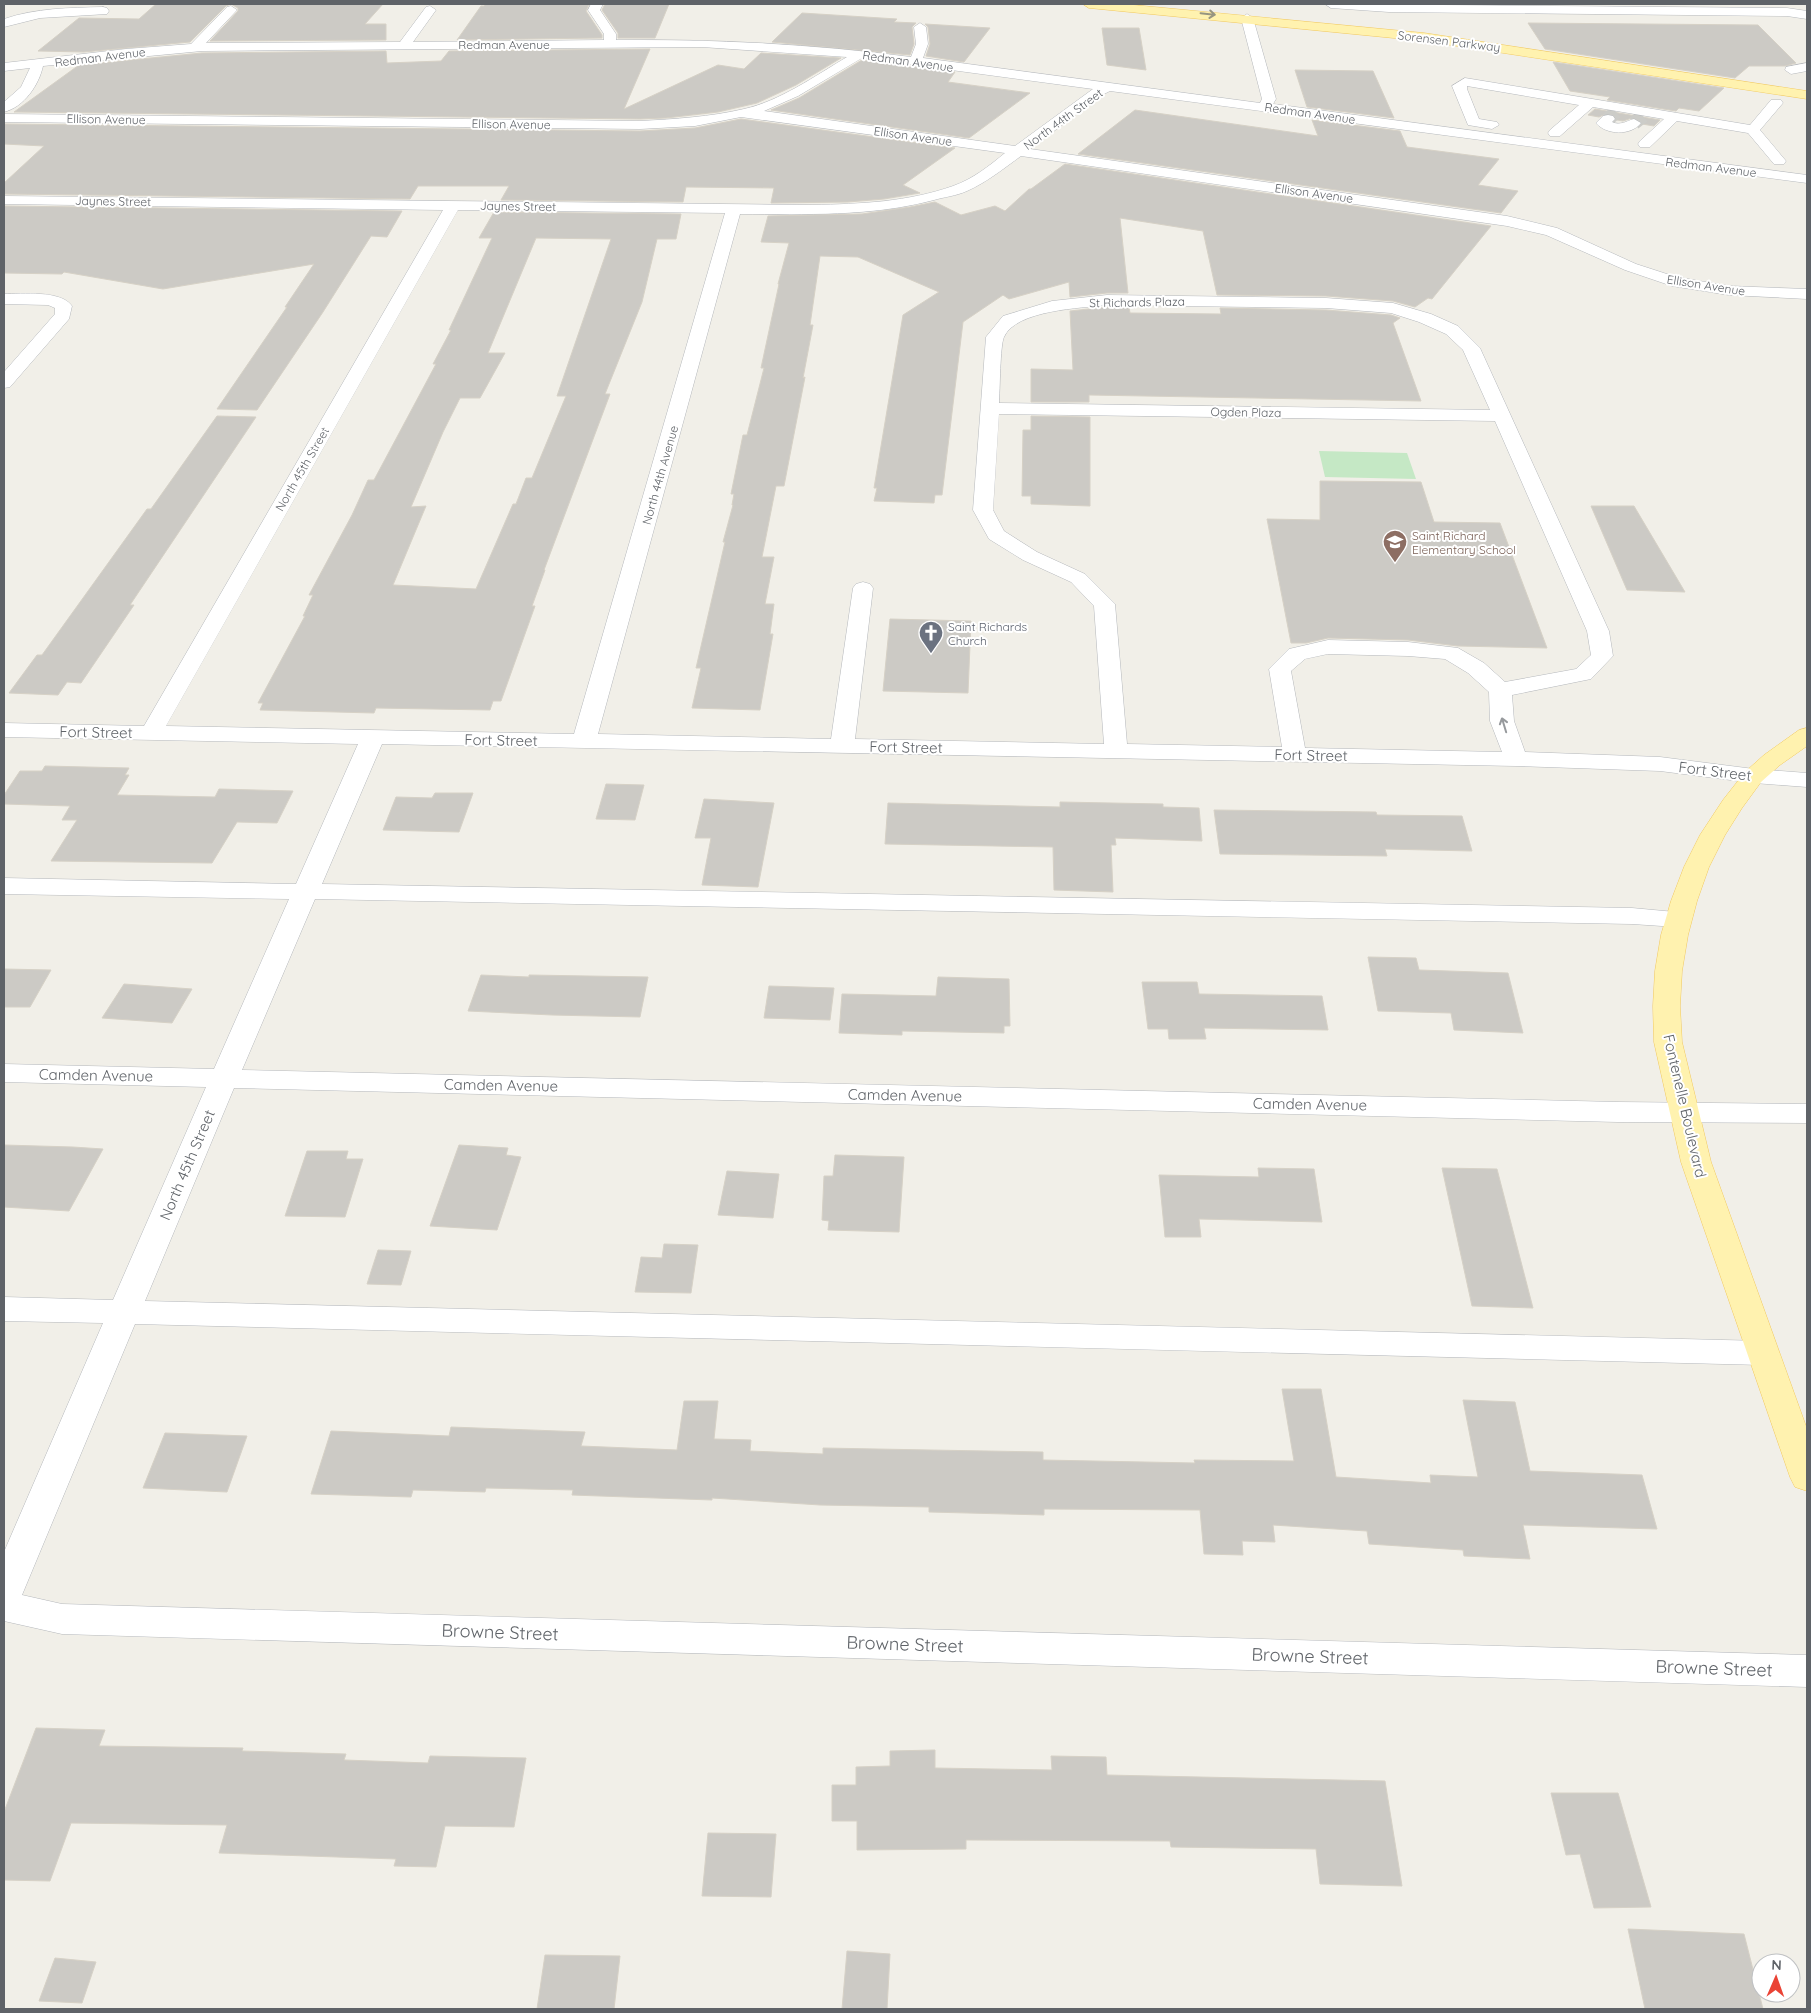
<svg xmlns="http://www.w3.org/2000/svg" width="1811" height="2013" font-family="Quicksand,sans-serif">
<style>
.green{fill:#c5e8c5}
.building{fill:#cccac5;stroke:#d6d1c6;fill-rule:evenodd}
.lines{fill:none;stroke-linecap:round;stroke-linejoin:round}
.minor-tunnel{stroke:#ccccc8;stroke-width:14;stroke-dasharray:14 7;stroke-linecap:butt}
.minor-casing{stroke:#b5b8bc;stroke-width:1}
.major-casing{stroke:#f2c960;stroke-width:1}
.minor{fill:#fff;fill-rule:evenodd}
.major{fill:#fff2af;fill-rule:evenodd}
.oneway{stroke:#979581}
.oneway2{stroke:#979a9d}
.labels{text-anchor:middle;dominant-baseline:central;stroke-width:4;stroke-linejoin:round;paint-order:stroke}
.far-street-label{font-size:12px;fill:#5f6368;stroke:#fff}
.far-education-label{font-size:12px;fill:#785e54;stroke:#fff;text-anchor:start}
.far-worship-label{font-size:12px;fill:#5b616d;stroke:#fff;text-anchor:start}
.street-label{font-size:15px;fill:#5f6368;stroke:#fff}
.near-street-label{font-size:18px;fill:#5f6368;stroke:#fff}
</style>
<rect width="100%" height="100%" fill="#f1efe8"/>
<path class="green" d="M1319 451 1407 453 1416 479 1325 477Z"/>
<path class="building" d="M156 4H383L365 24H386V40L210 41 238 11V8L231 4 226 6 190 42 84 52 38 51 79 18 139 19Z
M486 4H589L586 11 602 35V38L457 40 481 6H484Z
M605 4H669L655 38H618V33L602 10Z
M802 13 897 19 894 22 916 23 912 27 914 44 910 55 772 42Z
M1528 23 1758 25 1796 63 1785 66H1749L1735 78 1545 49Z
M925 24 990 28 964 62 926 56 930 44 928 27Z
M1102 28H1139L1146 70 1107 65Z
M650 49 624 109 718 65 744 69 761 53 841 58 796 85 757 103 718 112 666 118 640 119 14 112 79 65 202 53 386 51 387 63 441 61 449 51Z
M862 60 955 72 948 82 1030 93 969 138 771 110 799 98Z
M1553 62 1724 88 1699 111 1679 108 1676 111 1607 100 1610 97 1570 91Z
M1295 70 1373 71 1394 118 1307 107Z
M1595 109 1660 120 1654 126 1642 124V121L1635 117 1623 121 1617 120 1615 115 1608 113 1599 117 1588 115Z
M1135 110 1318 136 1312 120 1400 131 1407 147 1499 159 1478 185 1518 191 1501 213 1078 154Z
M741 119 955 148 903 185 920 193 884 199 848 202 771 203 774 188 686 187 683 202 501 200 509 186H418L410 199 4 194V183L44 146 4 144V124L640 131 695 128Z
M1065 164 1491 226 1432 299 1428 298 1415 307 1393 301 1326 296 1217 295 1203 231 1120 218 1128 293H1107L1070 297 1069 282 1009 299 1003 295 963 322 942 495H935L934 503 874 501 877 488H874L903 315 939 292 858 257 820 256 810 325H813L803 378 805 377 784 486H776L762 557H774L765 604H774L770 634H773L760 710 692 708 701 668H696L725 542H723L733 505H732L734 494H731L743 435H747L764 368H761L779 284H778L789 243 761 242 768 216 862 214 910 207 935 202 961 215 995 206 1005 211 1029 189H1031Z
M4 206 402 211 387 237 371 236 323 312 257 410 217 409 287 307H285L314 264 163 289 64 272 62 274 4 273Z
M494 212 681 214 676 239H657L642 302 605 394H610L544 570H545L532 606H535L501 701H493L490 710 376 708 374 713 260 710 263 703H258L305 616H303L313 595H309L352 515 368 480H374L436 364H433L451 330H449L492 238H479ZM536 238 611 239 557 396H566L532 478H526L516 504H513L476 589 393 585 426 506 411 507 443 432 460 398H480L505 353H488Z
M1107 307H1129L1130 313 1221 314 1220 308 1326 310 1391 315 1400 318 1393 323 1421 401 1089 395V402H1031V369L1073 370 1070 311Z
M217 416 256 417 130 605H134L81 683 67 682 58 695 9 693 37 655H42L147 509H151Z
M1031 416 1090 417V506L1031 504V496H1022L1023 430H1031Z
M1320 481 1421 482 1434 522 1500 523 1547 648 1458 646 1408 640 1328 638 1306 643H1291L1267 519 1320 520Z
M1591 506H1634L1685 592 1627 590Z
M890 619 971 621 968 693 883 691Z
M45 766 129 768 125 775H129L117 795 215 797 219 789 293 791 277 823 237 822 212 863 51 861 77 820H62L70 806 4 804V795L20 771H42Z
M606 784 644 785 635 820 596 819Z
M435 793H473L459 832 383 830 396 797 432 798Z
M704 799 774 803 758 887 702 885 711 838H695Z
M1060 802 1163 804V807L1199 808 1202 841 1115 838 1116 845H1111L1113 892 1054 890 1053 847 885 844 888 803 1060 807Z
M1214 810 1376 812 1377 815 1462 816 1472 851 1385 849 1387 856 1220 854Z
M1368 957 1416 958 1419 970 1508 973 1523 1033 1454 1030 1451 1013 1378 1011Z
M4 969 51 970 30 1007H4Z
M481 975 529 977V975L648 977 640 1017 552 1015 468 1011Z
M938 977 1009 979 1010 1026H1004V1033L902 1031V1035L839 1033 842 994 936 996Z
M1142 982H1197L1199 994 1322 996 1328 1030 1204 1028 1206 1039H1169L1168 1029H1148Z
M124 984 192 989 172 1023 102 1018Z
M769 986 834 988 830 1020 764 1018Z
M4 1145 73 1147 103 1149 69 1211 4 1207Z
M459 1145 508 1148 506 1155 521 1157 497 1230 430 1226Z
M307 1151H348L346 1159H363L345 1217 285 1216Z
M835 1155 904 1157 899 1232 828 1230 829 1221 822 1220 824 1176H833Z
M1258 1168 1314 1169 1322 1222 1199 1219 1201 1237H1165L1159 1175 1259 1177Z
M1442 1168 1497 1169 1533 1308 1472 1306Z
M727 1171 779 1174 773 1218 718 1215Z
M664 1244 698 1245 691 1293 635 1292 641 1257 662 1258Z
M378 1250 411 1251 401 1285 367 1284Z
M1282 1389H1321L1336 1477 1431 1483 1430 1475 1478 1477 1463 1400 1515 1402 1530 1471 1642 1475 1657 1529 1523 1525 1530 1559 1464 1556 1463 1550 1369 1544 1367 1531 1273 1525 1275 1542 1242 1541 1243 1555 1204 1554 1200 1510 1044 1509V1515L929 1512V1507L820 1505 712 1498V1500L572 1495 573 1490 486 1488 485 1492 413 1490 411 1497 311 1494 331 1431 449 1436 451 1427 585 1432 581 1446 677 1450 684 1401H718L714 1439 751 1440 750 1451 823 1454V1448L930 1450 1043 1452V1460L1195 1463 1194 1460 1294 1461Z
M165 1433 247 1436 227 1492 143 1488Z
M36 1728 105 1730 99 1746 243 1748 242 1751 346 1754 344 1760 428 1763 430 1756 526 1758 514 1827 445 1826 436 1867 394 1866 396 1859 219 1853 227 1825 71 1823 50 1881 4 1880V1812Z
M935 1750V1768L1052 1770 1051 1756 1106 1757 1107 1775 1385 1781 1402 1886 1320 1884 1316 1849 1171 1847 1170 1841 966 1840V1849L857 1850V1821H832V1785H856V1767L890 1766V1751Z
M1551 1793H1618L1651 1907 1594 1908 1580 1854 1566 1855Z
M708 1833 776 1834 771 1897 702 1896Z
M1628 1929 1744 1934 1763 2009H1645Z
M847 1951 890 1954 887 2009H842Z
M545 1955 620 1956 614 2009H537Z
M55 1958 96 1962 82 2003 39 2001Z"/>
<g class="lines">
<path class="minor-tunnel" d="M1608 119 1616 112
M1634 123 1643 116"/>
<defs>
<path id="minor" d="M591 4H603L600 10 616 34V40C715 39 812 44 911 57L916 44 914 27 920 23 926 27 928 44 923 58 1260 103 1262 99 1241 18 1247 14 1253 18 1276 99 1273 104 1807 175V183L1110 91 1102 95 1030 149 1507 216 1557 228 1636 264 1676 277 1729 286 1807 289V299L1729 295 1672 286 1625 270 1546 235 1507 226 1021 156C1003 169 987 182 967 191 956 196 944 197 934 200 870 217 806 214 740 214L598 734 831 739 853 588 856 584 863 582 870 584 873 588 855 739 1104 744 1094 606 1071 582 1023 560 989 539 973 510 986 337 1003 316 1052 301 1107 295 1326 298 1393 303 1431 314 1458 326 1480 348 1609 631 1613 656 1591 679 1512 695 1514 721 1525 752 1660 757 1754 769 1807 773V787L1754 783 1660 771 1516 766 382 744 322 884 1632 908 1686 913 1690 919 1686 925 1677 927 1632 924 315 899 242 1070 1618 1102 1807 1104V1123L1618 1122 234 1088 145 1301 1763 1341 1775 1344 1779 1353 1775 1362 1763 1365 135 1324 22 1595 62 1604 1807 1655V1687L62 1634 4 1621V1552L103 1323 4 1321V1297L113 1300 206 1087 4 1082V1064L214 1069 289 899 4 894V878L296 884 358 744 4 737V723L144 726 443 210 4 204V196L813 205C860 204 908 202 953 186 973 179 989 166 1005 153L741 117 695 126 640 129 4 122V114L640 121C675 119 710 117 744 109 780 101 815 76 847 57L702 47 202 51 43 66C39 85 24 107 4 112V102L21 87 30 68 4 71V63L126 49 191 44 227 7 231 6 237 10 206 43 400 42 426 7 430 6 436 10 413 42 604 40V34L588 10ZM862 58 1093 89 1015 146 764 111 798 96ZM458 210 725 213 574 734 166 726ZM1107 305 1326 308 1391 313 1419 322 1446 334 1463 350 1490 410 999 403C1000 391 1000 345 1004 337 1016 310 1081 308 1107 305ZM999 414 1495 421 1587 631 1591 655 1576 669 1505 682 1484 663 1458 648 1408 642 1328 640 1289 649 1269 669 1282 747 1127 744 1115 604 1085 574 1037 552 1004 531 993 510ZM1328 654 1408 656 1445 659 1468 673 1489 692 1490 721 1502 752 1305 748 1291 671 1305 659Z
M1325 4 1787 8 1807 11V19L1787 16 1389 12 1331 8Z
M103 7 107 8 109 11 107 14 40 18 4 27V19C36 8 69 8 103 7Z
M1807 63V71L1791 74 1785 70 1786 67Z
M1465 78 1750 125 1771 100H1781L1783 103 1760 130 1786 161 1784 164H1774L1748 133 1677 121 1650 147H1640L1638 144 1640 141 1664 119 1593 107 1560 136H1550L1548 133 1550 130 1579 105 1467 86V89L1479 119 1497 122 1499 125 1492 129 1468 125 1452 86Z
M1608 115 1613 116 1615 119 1612 122C1621 126 1626 121 1634 119L1641 123C1631 136 1606 135 1596 123L1603 116Z
M4 294C22 294 61 290 72 306L69 319 10 387 4 388V372L55 314V308L48 305 4 304Z"/>
<path id="major" d="M1083 4H1123L1424 33 1807 91V99L1424 41 1089 8Z
M1807 728V746L1780 765 1761 782 1742 808 1725 835 1709 867 1697 901 1688 935 1682 971 1680 1006 1682 1042 1711 1162 1807 1429V1491L1795 1487 1790 1477 1681 1162 1654 1042 1653 1006 1655 971 1661 935 1671 901 1684 867 1700 835 1723 800 1745 772 1764 755 1799 730Z"/>
</defs>
<use href="#minor" class="minor-casing"/>
<use href="#major" class="major-casing"/>
<use href="#minor" class="minor"/>
<use href="#major" class="major"/>
</g>
<defs><path id="oneway-shaft" d="M-6 0H5M1.5-3L5.5 0L1.5 3" fill="none" stroke-width="1.6" stroke-linecap="round" stroke-linejoin="round" transform="scale(1.25)"/></defs>
<use class="oneway" href="#oneway-shaft" transform="translate(1208 14) rotate(6)"/>
<use class="oneway2" href="#oneway-shaft" transform="translate(1504 725) rotate(-107)"/>
<defs>
<symbol id="school-pin" viewBox="-11 -11 22 30"><path d="M0 17L-7.5 6A9.5 9.5 0 1 1 7.5 6Z" fill="#8d6e63" stroke="#fff"/><path d="M0-5L7-2L0 1L-7-2ZM-4 1L0 2.5L4 1V4Q0 6-4 4Z" fill="#fff"/></symbol>
<symbol id="church-pin" viewBox="-11 -11 22 30"><path d="M0 17L-7.5 6A9.5 9.5 0 1 1 7.5 6Z" fill="#6b7280" stroke="#fff"/><path d="M-1.2-6h2.4v3.5h3.3v2.4h-3.3V6h-2.4V-.1h-3.3v-2.4h3.3Z" fill="#fff"/></symbol>
</defs>
<g fill-rule="evenodd">
<use href="#school-pin" x="1381" y="528" width="28" height="38"/>
<use href="#church-pin" x="917" y="619" width="28" height="38"/>
</g>
<g class="labels">
<g class="far-street-label">
<text transform="translate(1449 41) rotate(7)">Sorensen Parkway</text>
<text x="504" y="44">Redman Avenue</text>
<text transform="translate(100 57) rotate(-7)">Redman Avenue</text>
<text transform="translate(908 61) rotate(8)">Redman Avenue</text>
<text transform="translate(1310 113) rotate(8)">Redman Avenue</text>
<text transform="translate(106 119) rotate(1)">Ellison Avenue</text>
<text transform="translate(1063 119) rotate(-36)">North 44th Street</text>
<text transform="translate(511 124) rotate(1)">Ellison Avenue</text>
<text transform="translate(913 136) rotate(8)">Ellison Avenue</text>
<text transform="translate(1711 167) rotate(7)">Redman Avenue</text>
<text transform="translate(1314 193) rotate(8)">Ellison Avenue</text>
<text transform="translate(113 201) rotate(1)">Jaynes Street</text>
<text transform="translate(518 206) rotate(1)">Jaynes Street</text>
<text transform="translate(1706 285) rotate(9)">Ellison Avenue</text>
<text transform="translate(1137 302) rotate(-1)">St Richards Plaza</text>
<text transform="translate(1246 412) rotate(1)">Ogden Plaza</text>
<text transform="translate(302 469) rotate(-60)">North 45th Street</text>
<text transform="translate(660 475) rotate(-74)">North 44th Avenue</text>
</g>
<g class="far-education-label">
<text x="1412" y="535">Saint Richard<tspan x="1412" dy="14">Elementary School</tspan></text>
</g>
<g class="far-worship-label">
<text x="948" y="626">Saint Richards<tspan x="948" dy="14">Church</tspan></text>
</g>
<g class="street-label">
<text transform="translate(96 732) rotate(1)">Fort Street</text>
<text transform="translate(501 740) rotate(1)">Fort Street</text>
<text transform="translate(906 747) rotate(1)">Fort Street</text>
<text transform="translate(1311 755) rotate(1)">Fort Street</text>
<text transform="translate(1715 771) rotate(7)">Fort Street</text>
<text transform="translate(96 1075) rotate(1)">Camden Avenue</text>
<text transform="translate(501 1085) rotate(1)">Camden Avenue</text>
<text transform="translate(905 1095) rotate(1)">Camden Avenue</text>
<text transform="translate(1310 1104) rotate(1)">Camden Avenue</text>
<text transform="translate(1685 1106) rotate(77)">Fontenelle Boulevard</text>
<text transform="translate(187 1165) rotate(-67)">North 45th Street</text>
</g>
<g class="near-street-label">
<text transform="translate(500 1632) rotate(2)">Browne Street</text>
<text transform="translate(905 1644) rotate(2)">Browne Street</text>
<text transform="translate(1310 1656) rotate(2)">Browne Street</text>
<text transform="translate(1714 1668) rotate(2)">Browne Street</text>
</g>
</g>
<rect width="1811" height="2013" fill="none" stroke="#5f6368" stroke-width="10"/>
<g transform="translate(1776 1978) rotate(2)"><circle r="24" fill="#ffffff" stroke="#bfc1c3"/>
<path d="M0-4L9 19L0 12L-9 19Z" fill="#ea4335"/>
<text y="-8" font-size="14" font-weight="bold" text-anchor="middle" fill="#5f6368">N</text>
</g>
</svg>
